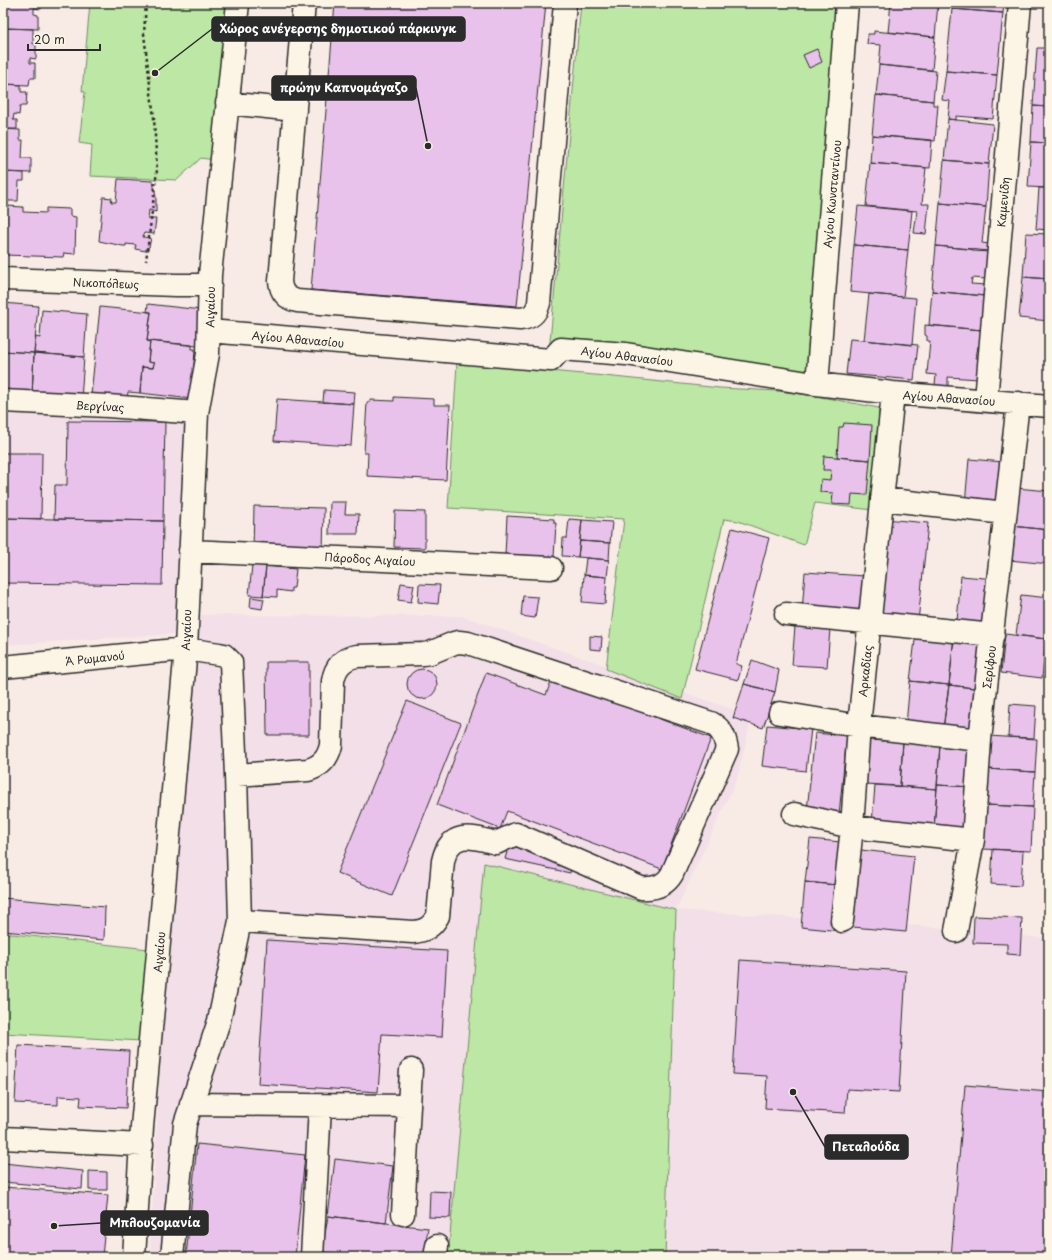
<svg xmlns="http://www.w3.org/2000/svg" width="1052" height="1260" font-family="'Playpen Sans',sans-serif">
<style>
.built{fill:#f3dfe8}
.green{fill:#bce7a4;stroke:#748968}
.building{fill:#e8c2eb;stroke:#2b2b2b}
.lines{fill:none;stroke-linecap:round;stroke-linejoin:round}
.minor-casing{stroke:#2b2b2b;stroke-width:25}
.path{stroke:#2b2b2b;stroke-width:2.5;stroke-dasharray:3 3;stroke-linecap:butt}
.minor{stroke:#fcf5e5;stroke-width:22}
.labels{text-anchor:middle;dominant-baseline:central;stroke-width:4;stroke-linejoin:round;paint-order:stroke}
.street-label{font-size:11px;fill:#2b2b2b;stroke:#fcf5e5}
.leader{fill:none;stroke:#2b2b2b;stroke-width:1.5}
.callout-dot{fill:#2b2b2b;stroke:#fcf5e5;stroke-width:1.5}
.callout{fill:#2b2b2b;stroke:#2b2b2b;stroke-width:1.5}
.callout-label{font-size:12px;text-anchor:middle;font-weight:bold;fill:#fff}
</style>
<rect width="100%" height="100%" fill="#f8ebe6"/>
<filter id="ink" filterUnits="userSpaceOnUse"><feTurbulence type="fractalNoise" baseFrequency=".025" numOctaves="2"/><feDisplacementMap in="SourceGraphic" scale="8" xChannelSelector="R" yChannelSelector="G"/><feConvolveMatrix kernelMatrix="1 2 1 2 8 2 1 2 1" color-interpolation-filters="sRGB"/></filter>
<g filter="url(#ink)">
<path class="built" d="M3 410 192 422 174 634 3 645Z
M183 615 462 616 752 716 737 779 676 910 978 930 1049 939V1257H150Z"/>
<path class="green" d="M90 3H229L214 160 201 158 177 180 90 176 92 145 79 143 85 92 82 91Z
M581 3H837L808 373 549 352Z
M457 363 595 375 720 388 778 391 816 396 879 408 873 510 815 503 804 545 738 521 724 519 682 699 606 669 624 519 448 508Z
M484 863 676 910 665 1257H448Z
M3 933 149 949 141 1041 3 1033Z"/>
<path class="building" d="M3 3H41V9L34 8V14L38 15V29L3 28Z
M335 3H546L517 306 311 290Z
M891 3H938L935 37 888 32Z
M953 3H1004L1003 13 952 9Z
M952 9 1003 13 997 75 946 71Z
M3 28 33 29V44H36V59L30 58V63H35V78H30L29 85 3 84Z
M874 31 935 37 932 70 879 65 881 45 867 44 868 34H874Z
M1037 48H1049V107L1033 106Z
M817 49 822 62 809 68 803 55Z
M879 65 936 71 933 101 876 95Z
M946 71 997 75 993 119 956 116V120L948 119 950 101 942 100Z
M3 84 21 85V92H27L26 106H20L19 115 14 114 13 120H17V129H3Z
M876 95 933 101V105H938L935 141 872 135Z
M1033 106 1049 107V143L1031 142Z
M948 119 993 124 989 164 944 160Z
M3 129 20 130V140H23L22 158H31V173L3 172Z
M872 135 932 140 930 168 870 163Z
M1031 142 1049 143V188L1028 187Z
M944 160 989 164 986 207 940 203Z
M870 163 926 168 922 204H929L926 234 914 233 917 211 866 206Z
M3 172 24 173V181H19L18 201H7L4 255H3Z
M118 179 153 181 156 197V212L149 210 148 219H156L154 234 144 233 143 237 151 238 149 247 146 248V251L135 249 136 245 126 244V246H123L99 241 103 197 112 198 111 202H116Z
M1039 188H1049V230L1036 229Z
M940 203 986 207 982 243 990 244 989 251 936 246Z
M7 206 23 207V212L46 213V208L70 209V216L76 217 75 254 64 253 63 257 4 255Z
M858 206 912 211 908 250 854 245Z
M1026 233 1049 234V279L1023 277Z
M854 245 908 250 903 297 850 292Z
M936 246 973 249V251L989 252 987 279 972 278 971 284 986 285 985 296 932 291Z
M1023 277 1049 279V321L1019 318Z
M932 291 985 296 982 330 929 325Z
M869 294 916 298 912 345 864 340Z
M3 303 38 306 34 353 3 351Z
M148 304 201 310 197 346 147 341 151 312H147Z
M100 307 151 312 147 341H150L148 362 154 363 153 368 142 367 140 393 128 392 127 399 91 395Z
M42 310 87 314 84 357 34 353 36 337 40 338Z
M925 325 982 330 981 346H978L976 358H981L979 379 948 377V386L935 385 936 375 927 374 930 341H927V336L925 335Z
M850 339 918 345 914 380 846 374Z
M150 341 192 345V349H195L192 399 140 393 142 367 153 368 154 363 148 362Z
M3 351 34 353 32 396 3 395Z
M34 353 84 357 81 400 32 396Z
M324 390 355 392 354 404 323 402Z
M394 397 434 399V405H450L446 480 367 476 368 453H364L367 402H370V400L394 401Z
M277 399 354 404 351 446 274 441Z
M68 421 165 422 163 521 54 519 55 485H67Z
M844 423 872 425 870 460 837 457 839 427H843Z
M3 453H42L41 519 3 518Z
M824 456 870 460 867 495 852 494 851 505 832 504 833 493 820 492 821 479 830 480 831 470H823Z
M969 459 1004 462 1000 507 965 504Z
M1016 488 1049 491V530L1012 526Z
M330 502H346L345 514H359L358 534H329Z
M254 506 324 508 323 552 253 550Z
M395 511 425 512V548L394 547Z
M507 516 554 519V523H556L554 557 505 554Z
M3 518 163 521 162 585 3 583Z
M569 519 582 520 578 557 562 556 563 538H567Z
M885 519 928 523 918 622 876 618Z
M582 520 612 522 610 543 580 541Z
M1012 526 1049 530V564L1009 560Z
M732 528 769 538 736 664 742 666 738 680 695 669Z
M580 541 610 543 609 560 578 557Z
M586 558 609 560 607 577 584 575Z
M252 565 266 566 263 596 249 595Z
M266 566 296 569 294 588H291V592L277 590V597L263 596Z
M805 572 865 576 862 617 802 612Z
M584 575 607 577 605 604 582 602Z
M961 576 996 579 992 624 957 621Z
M401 583 414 585 411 602 398 600Z
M419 584 440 585 438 604 418 602Z
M1021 595 1049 598V614L1046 639 1016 635Z
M523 596 538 597 535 618 521 616Z
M251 597 264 599 262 609 250 607Z
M795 626 830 629 827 667 792 665Z
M916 632 954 637 949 685 910 681Z
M1005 634 1046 639 1042 678 1001 673Z
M590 636 602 637 601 650 590 649Z
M954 637 988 640 982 689 949 685Z
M752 660 779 670 775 692 744 684Z
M266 662H309V735H267Z
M407 684a15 15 0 1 1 30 0a15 15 0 1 1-30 0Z
M486 673 546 695 552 679 711 738 662 869 507 811 500 829 437 805Z
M910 681 949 685 943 729 906 725Z
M3 683 6 723H3Z
M744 684 775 692 763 728 733 718Z
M949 685 982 689 978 733 943 729Z
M407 701 461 723 392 896 337 873Z
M1010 704 1036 706 1034 738 1008 737Z
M767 725 811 729 806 771 762 766Z
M815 733 847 736 839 814 807 811Z
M989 736 1037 739 1035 772 987 769Z
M869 740 903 742 900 786 865 784Z
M903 742 940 745 937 789 900 786Z
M940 745 975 747 972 787 937 785Z
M987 769 1035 772 1033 807 985 805Z
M875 785 937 789 934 829 872 824Z
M937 785 972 787 969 832 934 829Z
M985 805 1033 807 1031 851 982 849Z
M810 839 841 842 837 885 805 882Z
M509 845 573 860 570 873 505 859Z
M993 849 1023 851 1021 886 991 884Z
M861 850 914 856 906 932 853 927Z
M805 882 837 885 840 931 801 927Z
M3 898 105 907 104 940 3 931Z
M974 916 1022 918 1020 955 1007 954V944L973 943Z
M267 940 447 951 442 1037 382 1034 378 1092 258 1084Z
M740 960 906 971 899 1092 847 1089 845 1113 765 1108 767 1076 733 1074Z
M18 1045 129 1051 126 1108 80 1106 81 1097 58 1096V1105L15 1103Z
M965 1085 1049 1092V1257H951Z
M197 1144 305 1155 295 1257H186Z
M335 1159 393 1166 386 1223 328 1216Z
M3 1163 83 1171 82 1189 3 1182Z
M89 1171 107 1172V1190H89Z
M3 1187 108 1195 102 1257H3Z
M430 1191 451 1192 450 1218 429 1217Z
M328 1216 428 1228 424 1257H363L322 1252Z
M322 1252 363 1257H322Z"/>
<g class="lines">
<defs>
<path id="minor" d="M304 3 280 281C281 293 286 298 297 301L520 319C531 318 536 314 539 303L565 3
M227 103 295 110
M3 279 176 285H210
M209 331 551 360 561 349 626 354 808 383 893 393 1049 406
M817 384 847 3
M986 400 1020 3
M3 401 108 406 197 413
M882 499 1005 513
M190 551 551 568
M786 614 993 635
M3 667 186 649 219 654 224 655 231 662 236 775 240 921 219 1021 185 1124 172 1257
M780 713 859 726 980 740
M236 775 308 770C321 766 328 759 331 745L333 681C335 667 343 658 357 656L423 654 430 653 454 643 459 642 468 643 711 723C722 729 725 737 727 749L672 874C665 886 655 889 641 888L516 834 496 843C473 837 450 829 443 861L438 916C432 927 425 931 413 932L240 921
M794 814 852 827 973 840
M842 921 852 827 859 726 893 393
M956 931 973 840 980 740 1018 403
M191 1104 409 1106
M3 1138 142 1145
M403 1214 411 1070
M134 1257 142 1127 186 649 197 413 208 354 210 275 238 3
M312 1257 320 1106
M435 1257 437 1246"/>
</defs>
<use href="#minor" class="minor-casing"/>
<path class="path" d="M146 3 144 34 154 118 157 170 146 261"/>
<use href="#minor" class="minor"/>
</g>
</g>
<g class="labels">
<g class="street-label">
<text transform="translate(832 194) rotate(-85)">Αγίου Κωνσταντίνου</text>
<text transform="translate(1003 202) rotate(-85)">Καμενίδη</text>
<text transform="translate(106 283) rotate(2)">Νικοπόλεως</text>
<text transform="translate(210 307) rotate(-89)">Αιγαίου</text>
<text transform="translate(298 339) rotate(5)">Αγίου Αθανασίου</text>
<text transform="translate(627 356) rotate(7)">Αγίου Αθανασίου</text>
<text transform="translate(949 398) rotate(4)">Αγίου Αθανασίου</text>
<text transform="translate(100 406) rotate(3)">Βεργίνας</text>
<text transform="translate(370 559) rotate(3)">Πάροδος Αιγαίου</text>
<text transform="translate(186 630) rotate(-88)">Αιγαίου</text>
<text transform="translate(95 658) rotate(-6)">Α΄ Ρωμανού</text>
<text transform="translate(989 667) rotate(-83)">Σερίφου</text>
<text transform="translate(865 671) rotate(-84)">Αρκαδίας</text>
<text transform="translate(159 952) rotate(-85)">Αιγαίου</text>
</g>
</g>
<path class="leader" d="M155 73L212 29M428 146L416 88M793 1092L825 1147M54 1226L101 1223"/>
<g class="callout-dot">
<circle cx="155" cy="73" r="4"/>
<circle cx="428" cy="146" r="4"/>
<circle cx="793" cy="1092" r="4"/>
<circle cx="54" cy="1226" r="4"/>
</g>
<g class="callout">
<rect x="212" y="17" width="253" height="24" rx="4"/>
<rect x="272" y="76" width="144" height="24" rx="4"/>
<rect x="825" y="1135" width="83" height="24" rx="4"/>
<rect x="101" y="1211" width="107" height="24" rx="4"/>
</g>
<g class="callout-label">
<text x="338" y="33">Χώρος ανέγερσης δημοτικού πάρκινγκ</text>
<text x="344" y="92">πρώην Καπνομάγαζο</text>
<text x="866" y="1151">Πεταλούδα</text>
<text x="155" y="1227">Μπλουζομανία</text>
</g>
<rect width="1052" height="1260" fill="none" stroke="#fcf5e5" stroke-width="16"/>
<rect x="8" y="8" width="1036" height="1244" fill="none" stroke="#2b2b2b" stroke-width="1.5" filter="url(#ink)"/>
<path d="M28 44v6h72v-6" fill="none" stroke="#2b2b2b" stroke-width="2"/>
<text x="34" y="44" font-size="12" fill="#2b2b2b" stroke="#fcf5e5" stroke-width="3" paint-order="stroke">20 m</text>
</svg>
